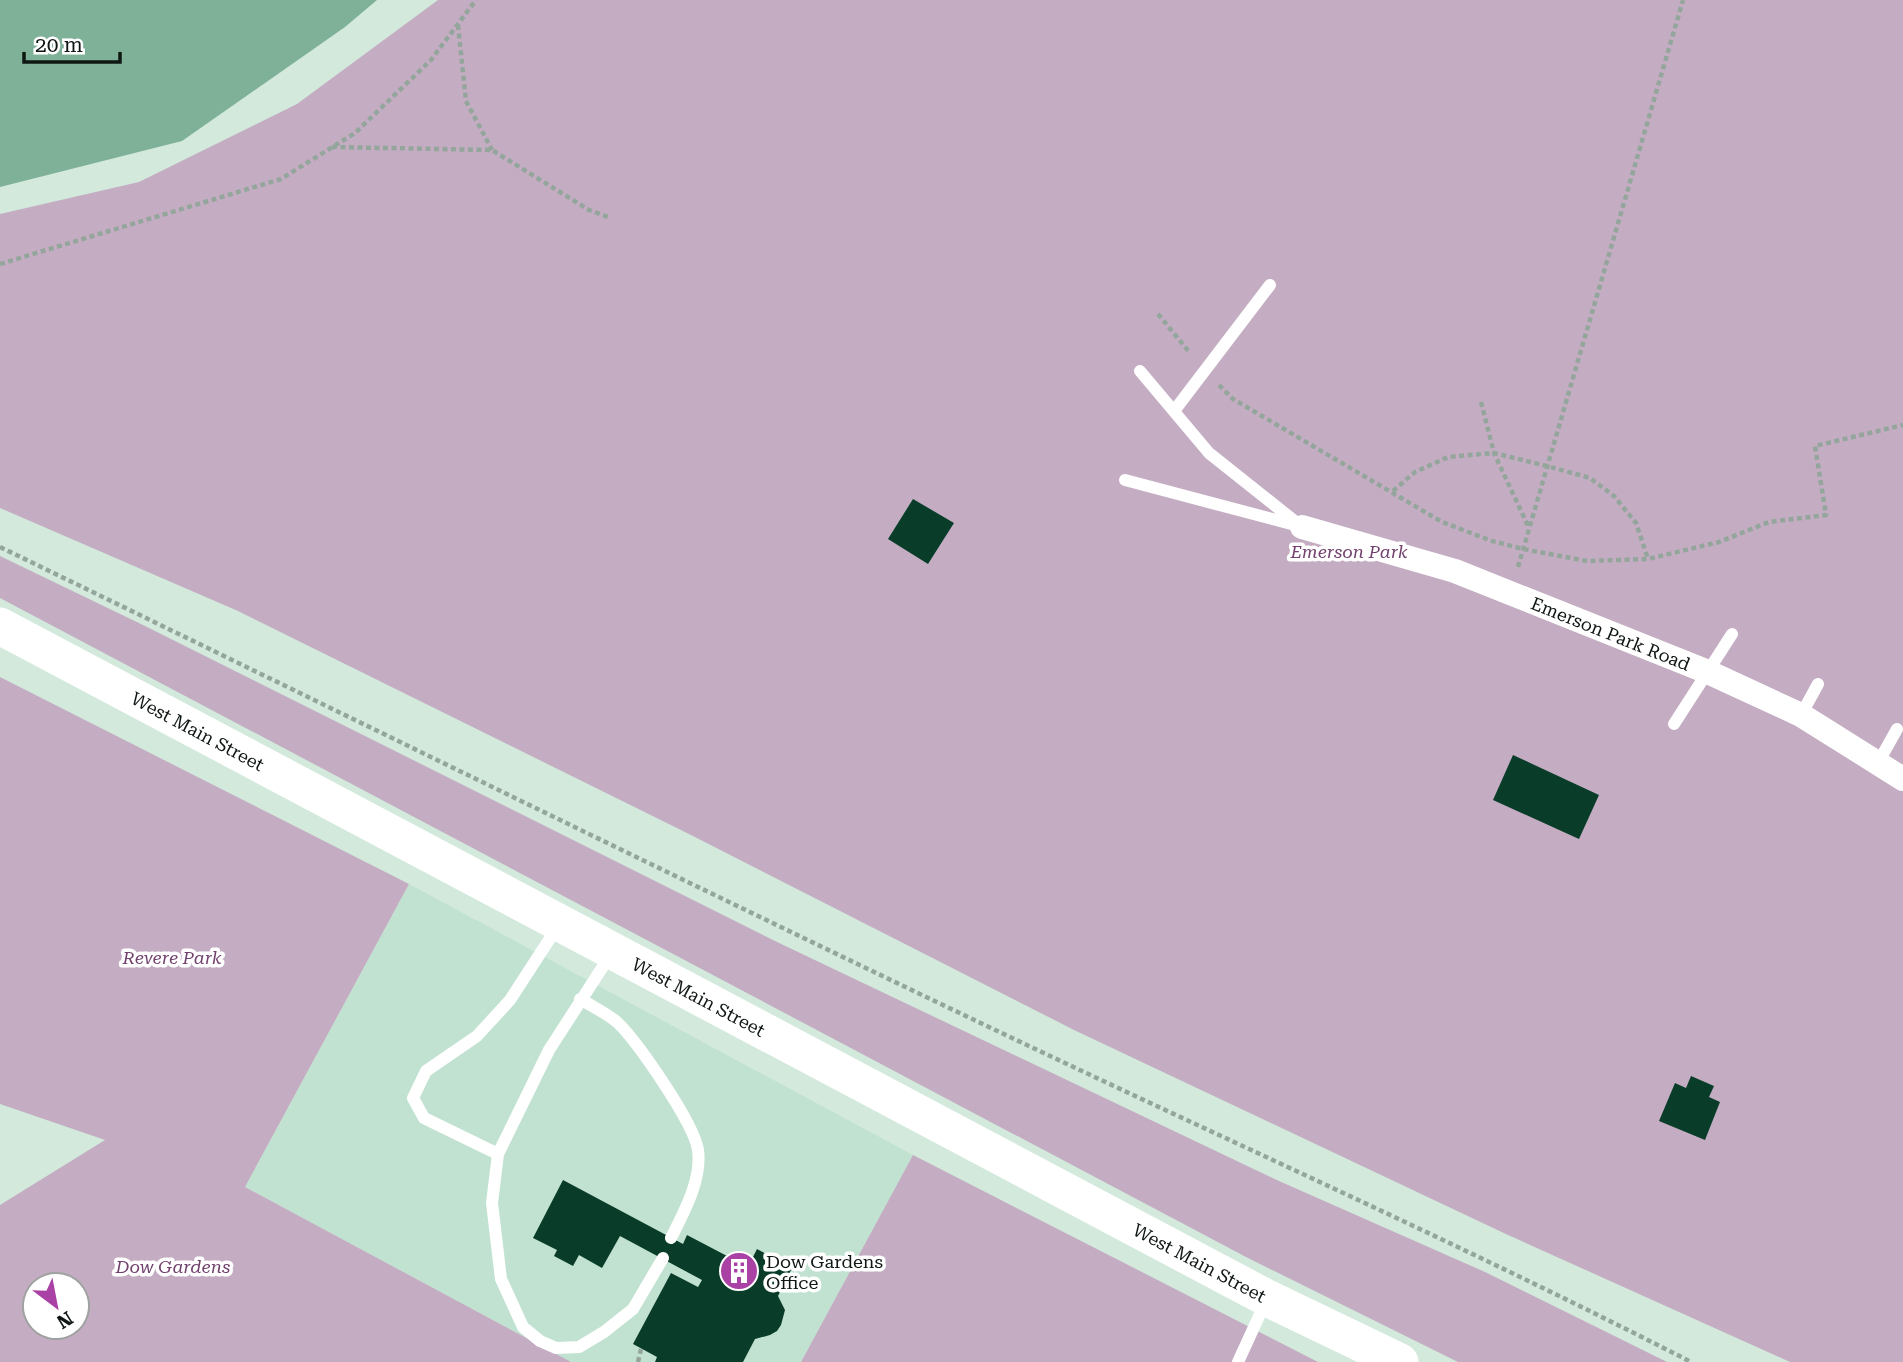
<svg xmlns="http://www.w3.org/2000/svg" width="1903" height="1362" font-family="'Roboto Serif',serif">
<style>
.built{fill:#c2e2d1}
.green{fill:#c4adc2;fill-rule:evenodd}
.water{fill:#7fb198}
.building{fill:#093d29}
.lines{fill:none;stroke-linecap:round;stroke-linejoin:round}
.path{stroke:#94a69c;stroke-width:4.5;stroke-dasharray:5 3.5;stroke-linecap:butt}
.lane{stroke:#fff;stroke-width:12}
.street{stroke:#fff;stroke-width:24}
.secondary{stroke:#fff;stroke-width:37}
.labels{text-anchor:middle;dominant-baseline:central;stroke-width:7;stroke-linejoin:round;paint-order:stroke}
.park-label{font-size:18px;font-style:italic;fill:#72416e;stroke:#fff}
.street-label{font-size:18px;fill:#0f1713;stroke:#fff}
.poi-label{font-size:18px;fill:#0f1713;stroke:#fff;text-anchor:start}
</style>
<rect width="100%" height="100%" fill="#d2e9dc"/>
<path class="built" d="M409 884 913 1155 801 1362H571L245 1187Z"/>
<path class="green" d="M438 0H1903V1362H1790L1508 1235 1074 1030 689 834 238 611 0 508V214L139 182 297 104Z
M0 556 143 625 777 942 1279 1181 1485 1272 1667 1362H1458L1246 1257 0 598Z
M0 677 409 884 245 1187 571 1362H0V1205L105 1140 0 1104ZM35 1285H77V1327H35Z
M913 1155 1318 1362H801Z"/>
<path class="water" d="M0 0H377L345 27 182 141 0 187Z"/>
<path class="building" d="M913 499 954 523 928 564 888 539Z
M1513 755 1599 795 1579 839 1493 800Z
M1691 1076 1714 1086 1709 1097 1720 1102 1705 1140 1659 1121 1675 1083 1686 1088Z
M563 1180 683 1244 687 1235 748 1267 757 1249 792 1268 778 1296 785 1310 781 1325 777 1331 770 1335 755 1339 743 1362H655L657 1357 633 1344 671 1273 698 1287 702 1280 620 1236 602 1268 579 1255 573 1266 554 1256 557 1250 533 1238Z"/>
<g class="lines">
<path class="path" d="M458 25 466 101 492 150
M332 147 492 150 589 210 608 217
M0 264 281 179 355 133 431 60 476 0
M1158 314 1190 353
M1219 385 1233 399 1442 522 1492 541 1523 549 1587 561 1648 559 1719 542 1769 522 1826 515 1815 446 1903 425
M1481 402 1494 453 1529 528
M1393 491 1415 472 1448 457 1494 453 1547 466 1590 478 1614 496 1636 523 1648 559
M0 547C336 710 672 876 1010 1037 1237 1145 1467 1247 1691 1362
M1518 567 1683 0
M638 1362 641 1349"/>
<path class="lane" d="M1140 371 1209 453 1302 527
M1174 411 1270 285
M1125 480 1295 525
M1801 715 1818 684
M1674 724 1732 634
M1878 763 1897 729
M611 954 549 1050 498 1154 492 1203 501 1279 523 1327 540 1341 556 1348 579 1347 604 1332 633 1309 663 1258
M580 999C592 1006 606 1013 617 1022 637 1041 694 1123 698 1150 702 1180 684 1212 671 1238
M498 1154 424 1118 413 1098 426 1071 477 1036 510 1000 558 926
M1238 1362 1266 1301"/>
<path class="street" id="s1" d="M1302 527 1455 571 1708 672 1801 715 1903 779"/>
<path class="secondary" id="s2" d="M0 626 1267 1298 1400 1362"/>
</g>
<defs>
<symbol id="building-disc" viewBox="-11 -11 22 22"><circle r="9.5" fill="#a942a4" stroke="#fff"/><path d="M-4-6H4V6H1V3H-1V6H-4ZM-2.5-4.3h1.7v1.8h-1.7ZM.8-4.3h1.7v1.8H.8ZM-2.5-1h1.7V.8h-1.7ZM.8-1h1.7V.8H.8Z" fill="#fff"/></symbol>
</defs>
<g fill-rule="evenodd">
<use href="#building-disc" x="717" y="1249" width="44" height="44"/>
</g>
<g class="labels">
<g class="park-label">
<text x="1349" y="551">Emerson Park</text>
<text x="172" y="957">Revere Park</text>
<text x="173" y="1266">Dow Gardens</text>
</g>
<g class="street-label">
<text stroke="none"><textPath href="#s1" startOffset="327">Emerson Park Road</textPath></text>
<text stroke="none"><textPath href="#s2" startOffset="224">West Main Street</textPath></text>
<text stroke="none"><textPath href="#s2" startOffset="791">West Main Street</textPath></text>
<text stroke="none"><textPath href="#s2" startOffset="1358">West Main Street</textPath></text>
</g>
<g class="poi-label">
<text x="766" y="1261">Dow Gardens<tspan x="766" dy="21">Office</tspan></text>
</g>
</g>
<g transform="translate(56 1306) rotate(148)"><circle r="33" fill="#ffffff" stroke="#9fa2a1" stroke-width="2"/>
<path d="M0-5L12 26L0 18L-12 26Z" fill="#a942a4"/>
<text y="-10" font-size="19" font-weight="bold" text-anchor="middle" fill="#0f1713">N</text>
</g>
<path d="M24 52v10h96v-10" fill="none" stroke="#0f1713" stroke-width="3.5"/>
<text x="35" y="52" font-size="21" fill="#0f1713" stroke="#ffffff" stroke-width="5" paint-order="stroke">20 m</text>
</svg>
